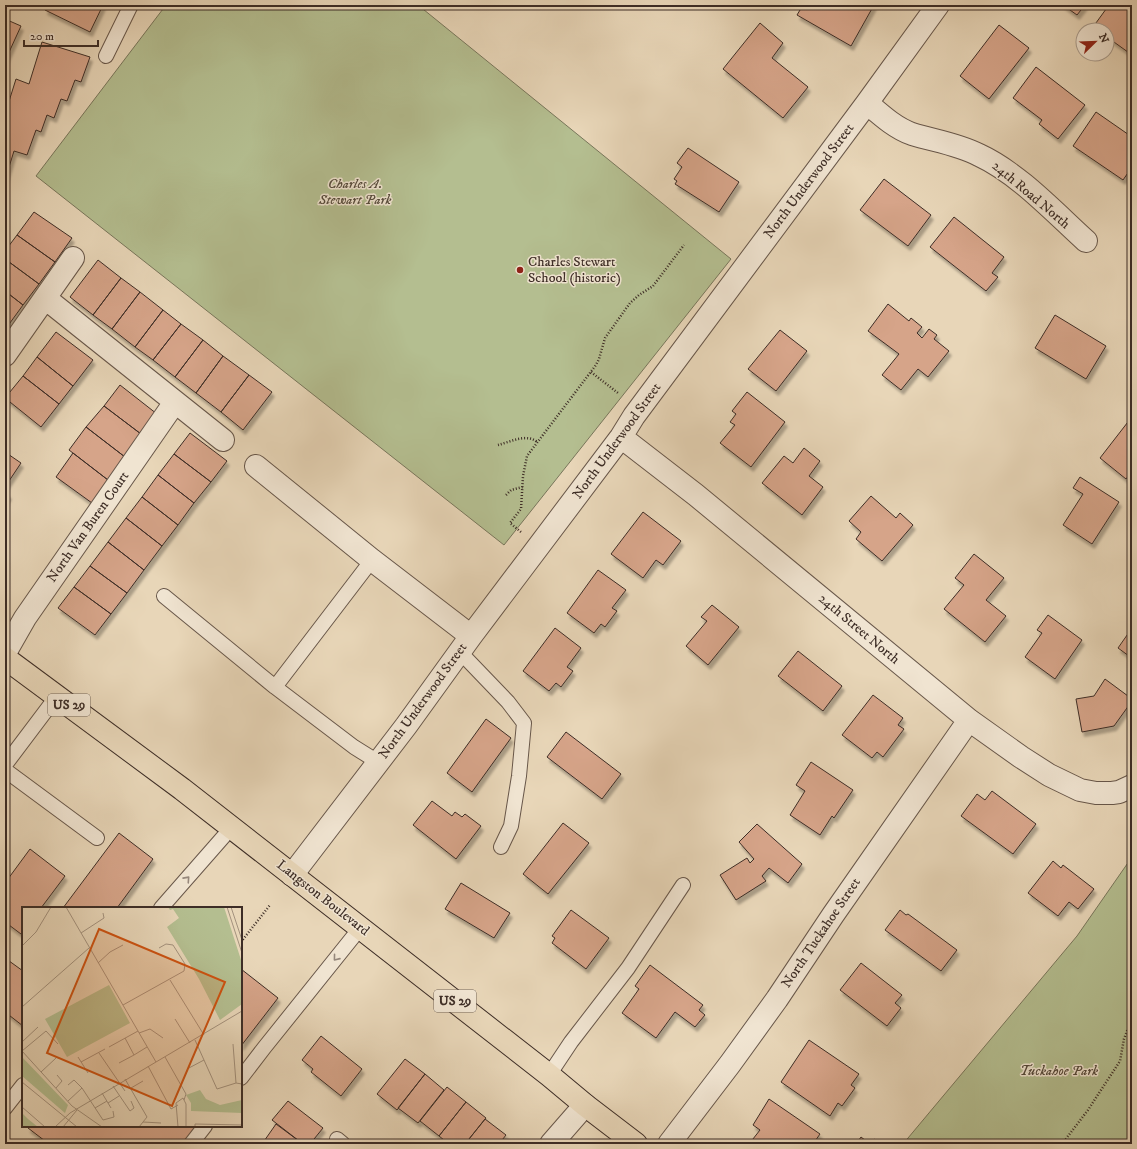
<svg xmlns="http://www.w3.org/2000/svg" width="1137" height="1149" font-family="'IM FELL DW Pica',serif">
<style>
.green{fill:#b4be90;stroke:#78765b}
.building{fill:#d6a489;stroke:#3d2d26;filter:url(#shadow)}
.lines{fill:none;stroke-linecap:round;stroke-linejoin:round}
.service-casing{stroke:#68574a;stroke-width:16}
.minor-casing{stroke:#68574a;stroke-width:24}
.primary-casing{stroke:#3d2d26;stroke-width:24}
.path{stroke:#3d2d26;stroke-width:2.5;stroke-dasharray:1 2;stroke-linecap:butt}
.service{stroke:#f0e4d1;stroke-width:14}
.minor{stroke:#f0e4d1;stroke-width:22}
.primary{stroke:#e8d6b8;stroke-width:22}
.oneway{stroke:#96887c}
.poi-dot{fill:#8f2418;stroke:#f0e4d1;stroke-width:1.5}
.labels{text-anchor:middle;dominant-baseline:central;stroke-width:3;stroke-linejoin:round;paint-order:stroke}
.shield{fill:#f0e4d1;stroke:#736459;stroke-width:1}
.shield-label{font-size:13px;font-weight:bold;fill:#3d2d26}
.street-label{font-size:14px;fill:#3d2d26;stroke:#f0e4d1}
.park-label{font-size:14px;font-style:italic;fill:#554a3b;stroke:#f0e4d1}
.poi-label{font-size:14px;fill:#3d2d26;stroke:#f0e4d1;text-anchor:start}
.inset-road{fill:none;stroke:#a4927e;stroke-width:1}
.view{fill:#ce5210;fill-opacity:0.15;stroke:#ce5210;stroke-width:2}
.inset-edge{fill:none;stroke:#3d2d26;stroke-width:2}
</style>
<defs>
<filter id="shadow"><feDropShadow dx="2.5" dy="4.5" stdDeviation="1" flood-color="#0004"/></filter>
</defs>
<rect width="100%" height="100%" fill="#e8d6b8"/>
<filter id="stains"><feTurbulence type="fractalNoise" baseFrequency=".005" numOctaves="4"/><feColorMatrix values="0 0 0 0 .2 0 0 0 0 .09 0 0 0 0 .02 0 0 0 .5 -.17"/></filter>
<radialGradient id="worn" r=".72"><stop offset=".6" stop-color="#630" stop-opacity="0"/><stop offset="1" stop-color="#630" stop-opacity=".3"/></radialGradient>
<path class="green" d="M166 5H418L731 259 504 545 36 176Z
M1132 857V1144H903L1077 936Z"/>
<path class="building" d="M47 5H103L90 32 45 10Z
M803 5H874L851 46 797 15Z
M1063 5H1085L1077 15Z
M1109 5H1130L1132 7V55L1107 37V30H1097L1093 27Z
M5 19 21 26 5 61Z
M760 23 783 43 772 58 808 87 783 118 723 69Z
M999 25 1029 48 989 99 960 76Z
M42 42 90 57 81 82 75 80 67 101 61 99 54 118 47 115 41 132 36 130 27 155 14 151 5 180V114L16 79 29 84Z
M1036 67 1085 105 1058 139 1039 124 1042 120 1013 98Z
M1096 112 1132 137V167L1123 180 1073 146Z
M688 148 739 182 719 212 675 184 677 181 674 179 682 167 677 163Z
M884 179 931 215 908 246 860 210Z
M34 212 72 238 55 262 17 235Z
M954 217 1004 257 992 273 998 277 986 291 930 247Z
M17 235 55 262 39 284 5 259V251Z
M5 259 39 284 23 305 5 291Z
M98 260 121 278 93 315 70 297Z
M121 278 140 292 112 329 93 315Z
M5 291 23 305 7 327 5 325Z
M140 292 163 310 135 347 112 329Z
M888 304 909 321 911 318 922 327 917 333 922 338 929 329 937 335 934 339 949 351 928 377 918 369 901 390 882 375 899 354 868 331Z
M163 310 181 324 153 360 135 347Z
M1055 315 1106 346 1086 379 1035 348Z
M181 324 203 340 175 377 153 360Z
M780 330 807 351 776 391 748 369Z
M56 332 93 360 73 386 37 357Z
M203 340 223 356 196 393 175 377Z
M223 356 249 375 221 412 196 393Z
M37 357 73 386 59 404 23 376Z
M249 375 272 392 243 430 221 412Z
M23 376 59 404 41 427 5 398Z
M120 385 157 414 141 434 104 406Z
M747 392 785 422 751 467 720 443 735 425 730 422 736 414 732 411Z
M104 406 141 434 125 457 86 427Z
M1131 418 1132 471 1126 479 1100 458Z
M86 427 125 457 108 480 69 450Z
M190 433 227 461 211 482 174 454Z
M804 448 820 461 809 476 823 487 802 515 762 483 784 456 793 463Z
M5 452 21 463 5 487Z
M73 453 108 480 92 503 56 477Z
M174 454 211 482 194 503 158 475Z
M158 475 194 503 178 525 142 497Z
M1080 477 1119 502 1092 544 1063 525 1083 494 1073 488Z
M5 492 9 495 5 501Z
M871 496 896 518 900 513 913 525 882 561 856 539 861 532 849 521Z
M142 497 178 525 162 546 126 518Z
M643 512 681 541 663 565 656 560 643 578 611 554Z
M126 518 162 546 144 570 108 542Z
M108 542 144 570 127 593 90 566Z
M974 554 1004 578 986 600 1006 616 985 642 944 609 964 585 955 578Z
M90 566 127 593 111 614 74 587Z
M598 570 626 590 612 608 617 611 605 627 601 624 594 633 567 613Z
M74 587 111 614 95 635 58 608Z
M712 605 739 627 708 665 686 646 707 621 701 617Z
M1048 615 1082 640 1055 679 1025 657 1042 633 1037 630Z
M555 628 581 648 567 667 573 671 561 687 556 683 549 691 523 671Z
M1132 628V652L1129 656 1118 648Z
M798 651 842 686 823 711 778 676Z
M1105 679 1132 699V701L1114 726 1082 732 1076 699 1094 696Z
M873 695 903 718 898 725 904 729 883 757 877 752 872 758 842 735Z
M486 719 511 738 472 792 447 773Z
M566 732 621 774 602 799 547 757Z
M811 762 853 790 834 818 832 816 820 835 790 815 805 791 796 785Z
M992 791 1036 824 1013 854 961 816 977 794 985 800Z
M432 801 452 816 455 812 462 817 465 814 481 826 456 859 413 825Z
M563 823 589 843 548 894 523 874Z
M757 824 802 864 788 883 769 868 762 876 766 881 736 900 720 875 747 858 750 863 754 859 739 842Z
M119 833 153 859 117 908H63Z
M30 849 65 876 41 908H23V932L21 934 5 922V883Z
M1053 861 1061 868 1063 865 1094 889 1078 909 1069 902 1058 916 1028 893Z
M461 883 510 913 494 938 445 909Z
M571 910 609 938 586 969 552 943 555 938 552 936Z
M900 910 906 915 908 914 957 950 941 971 885 930Z
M5 958 23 971V1026L5 1012Z
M861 963 902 995 895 1003 901 1008 887 1026 840 990Z
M650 965 703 1005 699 1010 705 1015 695 1027 675 1012 656 1038 622 1013 639 989 635 986Z
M241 969 278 998 241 1046Z
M321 1036 362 1069 341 1096 311 1072 313 1069 302 1060Z
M809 1040 859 1074 851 1085 855 1088 842 1106 838 1103 830 1116 781 1082Z
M405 1059 425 1074 397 1110 377 1094Z
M425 1074 444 1090 418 1123 398 1108Z
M447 1087 466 1102 439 1136 420 1121Z
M769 1099 820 1134 813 1144H749L760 1130 753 1125Z
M288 1101 323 1128 310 1144H303L272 1120Z
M466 1102 486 1118 465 1144H449L439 1136Z
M485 1119 506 1135 499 1144H465Z
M276 1124 303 1144H262Z
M29 1126H197L183 1144H49L28 1128Z
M861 1137 870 1144H856Z
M874 1139 881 1144H872Z"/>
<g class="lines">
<defs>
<path id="service" d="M106 56 131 5
M372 560 275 687 354 747 378 762
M164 596 275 687
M460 652 508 702 524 723 519 776 511 826 501 847
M5 765 57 696
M5 770 97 838
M161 908 232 827
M549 1075 571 1042 628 968 683 885
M241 1078 264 1048 361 927
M5 1108 23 1085
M337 1139 343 1144
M191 1144 205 1126"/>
<path id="minor" d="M867 103C881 115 895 128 912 134 935 141 958 144 979 155 1018 173 1054 212 1086 241
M45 298 223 440
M5 355 73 258
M621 437 696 495 969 720 1021 757 1049 775 1080 790 1096 793H1112L1119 792 1132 786
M256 466 372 560 471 636
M5 653 25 618 175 402
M292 875 406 726 471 636 621 437 634 416 867 103 938 5
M551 1144 585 1105
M669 1144 730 1064 777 999 833 915 969 720"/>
<path id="primary" d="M5 658 182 789 549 1075 585 1105 636 1144"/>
</defs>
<use href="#service" class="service-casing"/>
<use href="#minor" class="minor-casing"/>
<use href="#primary" class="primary-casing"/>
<path class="path" d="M591 372 618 393
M498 445C510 442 527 433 537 442
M506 495 511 490 523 487
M521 532 510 523 521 509 523 476 527 456 596 365 599 359 605 338 630 303 639 295 653 286 684 245
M241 942 270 905
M1062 1144 1088 1110 1120 1061 1124 1039 1132 1018"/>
<use href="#service" class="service"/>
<use href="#minor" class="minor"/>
<use href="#primary" class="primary"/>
</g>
<defs><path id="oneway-chevron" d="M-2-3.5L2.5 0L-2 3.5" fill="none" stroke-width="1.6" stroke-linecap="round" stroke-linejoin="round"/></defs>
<g class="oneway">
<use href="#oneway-chevron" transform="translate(187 879) rotate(-48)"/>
<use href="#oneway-chevron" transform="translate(336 958) rotate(129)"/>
</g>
<circle class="poi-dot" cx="520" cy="270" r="4"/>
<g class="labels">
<g class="shield">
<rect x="48" y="694" width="42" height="22" rx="3"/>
<rect x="434" y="990" width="42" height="22" rx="3"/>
</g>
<g class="shield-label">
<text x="69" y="705">US 29</text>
<text x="455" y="1001">US 29</text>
</g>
<g class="street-label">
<text transform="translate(809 181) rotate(-53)">North Underwood Street</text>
<text transform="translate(1031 195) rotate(40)">24th Road North</text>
<text transform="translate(617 441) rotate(-54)">North Underwood Street</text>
<text transform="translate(88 527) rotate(-55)">North Van Buren Court</text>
<text transform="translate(859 629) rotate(40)">24th Street North</text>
<text transform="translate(423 701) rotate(-54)">North Underwood Street</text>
<text transform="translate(323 898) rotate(38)">Langston Boulevard</text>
<text transform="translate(821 933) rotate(-56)">North Tuckahoe Street</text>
</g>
<g class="park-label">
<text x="355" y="184">Charles A.<tspan x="355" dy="16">Stewart Park</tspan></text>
<text x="1059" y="1071">Tuckahoe Park</text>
</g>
<g class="poi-label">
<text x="528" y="262">Charles Stewart<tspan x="528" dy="16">School (historic)</tspan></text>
</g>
</g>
<g transform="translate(22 907)">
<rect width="220" height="220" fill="#e8d6b8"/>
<path d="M146 0H202L220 56V97L198 113 177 72 145 20 157 11 151 2 148 3ZM87 78 108 116 45 150 23 112ZM0 150 46 198 43 206 0 169ZM178 183 184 192 198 198 220 193V206L169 204V196L164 188ZM0 206 6 212 16 220H0Z" fill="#b4be90"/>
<path class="inset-road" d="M44 0 134 155M205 0 220 46M209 0 220 33M59 26 82 11 81 6M0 39 14 25 29 0M76 56 88 45 101 38M148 73 182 128M101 98 162 64 163 57 151 38 144 37 137 41M0 100 67 41M153 112 168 136M117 126 128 122 141 131M103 131 112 148 125 140M173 133 195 182 214 176 220 177M0 135 16 120M211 137 214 176M87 140 116 124M0 144 24 124 36 137M0 144 50 199 80 220M77 146 103 184M56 150 66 166M143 150 164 187 162 193M59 155 83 142M97 156 112 148M126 159 149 202 156 198M165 162 182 153M19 165 34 151M103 172 125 210 117 220M0 175 55 220M46 178 52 173 60 181 46 194M91 179 108 204 112 201 109 194M34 181 40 174 35 168M60 181 81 213 92 210 91 204M109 181 121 174M80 186 89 201M86 196 97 189M0 200 23 220M73 201 85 194M121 215 139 216M33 220 48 206 220 104M41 220 55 203M156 220 154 196 161 191 164 197V220M173 220V217L220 218"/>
<path class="view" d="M77 22 203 75 150 199 25 146Z"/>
<rect width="220" height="220" class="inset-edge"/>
</g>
<rect width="1137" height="1149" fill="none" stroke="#e8d6b8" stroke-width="20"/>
<rect x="6" y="6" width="1125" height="1137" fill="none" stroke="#3d2d26" stroke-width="2"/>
<rect x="10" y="10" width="1117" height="1129" fill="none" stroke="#3d2d26"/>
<g transform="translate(1095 42) rotate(67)"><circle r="19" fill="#f0e4d1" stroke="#a89b8d"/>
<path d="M0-3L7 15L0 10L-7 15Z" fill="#8f2418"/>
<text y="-6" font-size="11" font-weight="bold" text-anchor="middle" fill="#3d2d26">N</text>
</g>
<path d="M24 40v6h74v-6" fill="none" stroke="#3d2d26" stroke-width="2"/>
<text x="30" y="40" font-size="12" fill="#3d2d26" stroke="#f0e4d1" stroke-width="3" paint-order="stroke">20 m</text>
<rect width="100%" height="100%" filter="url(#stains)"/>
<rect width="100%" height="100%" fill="url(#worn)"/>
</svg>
